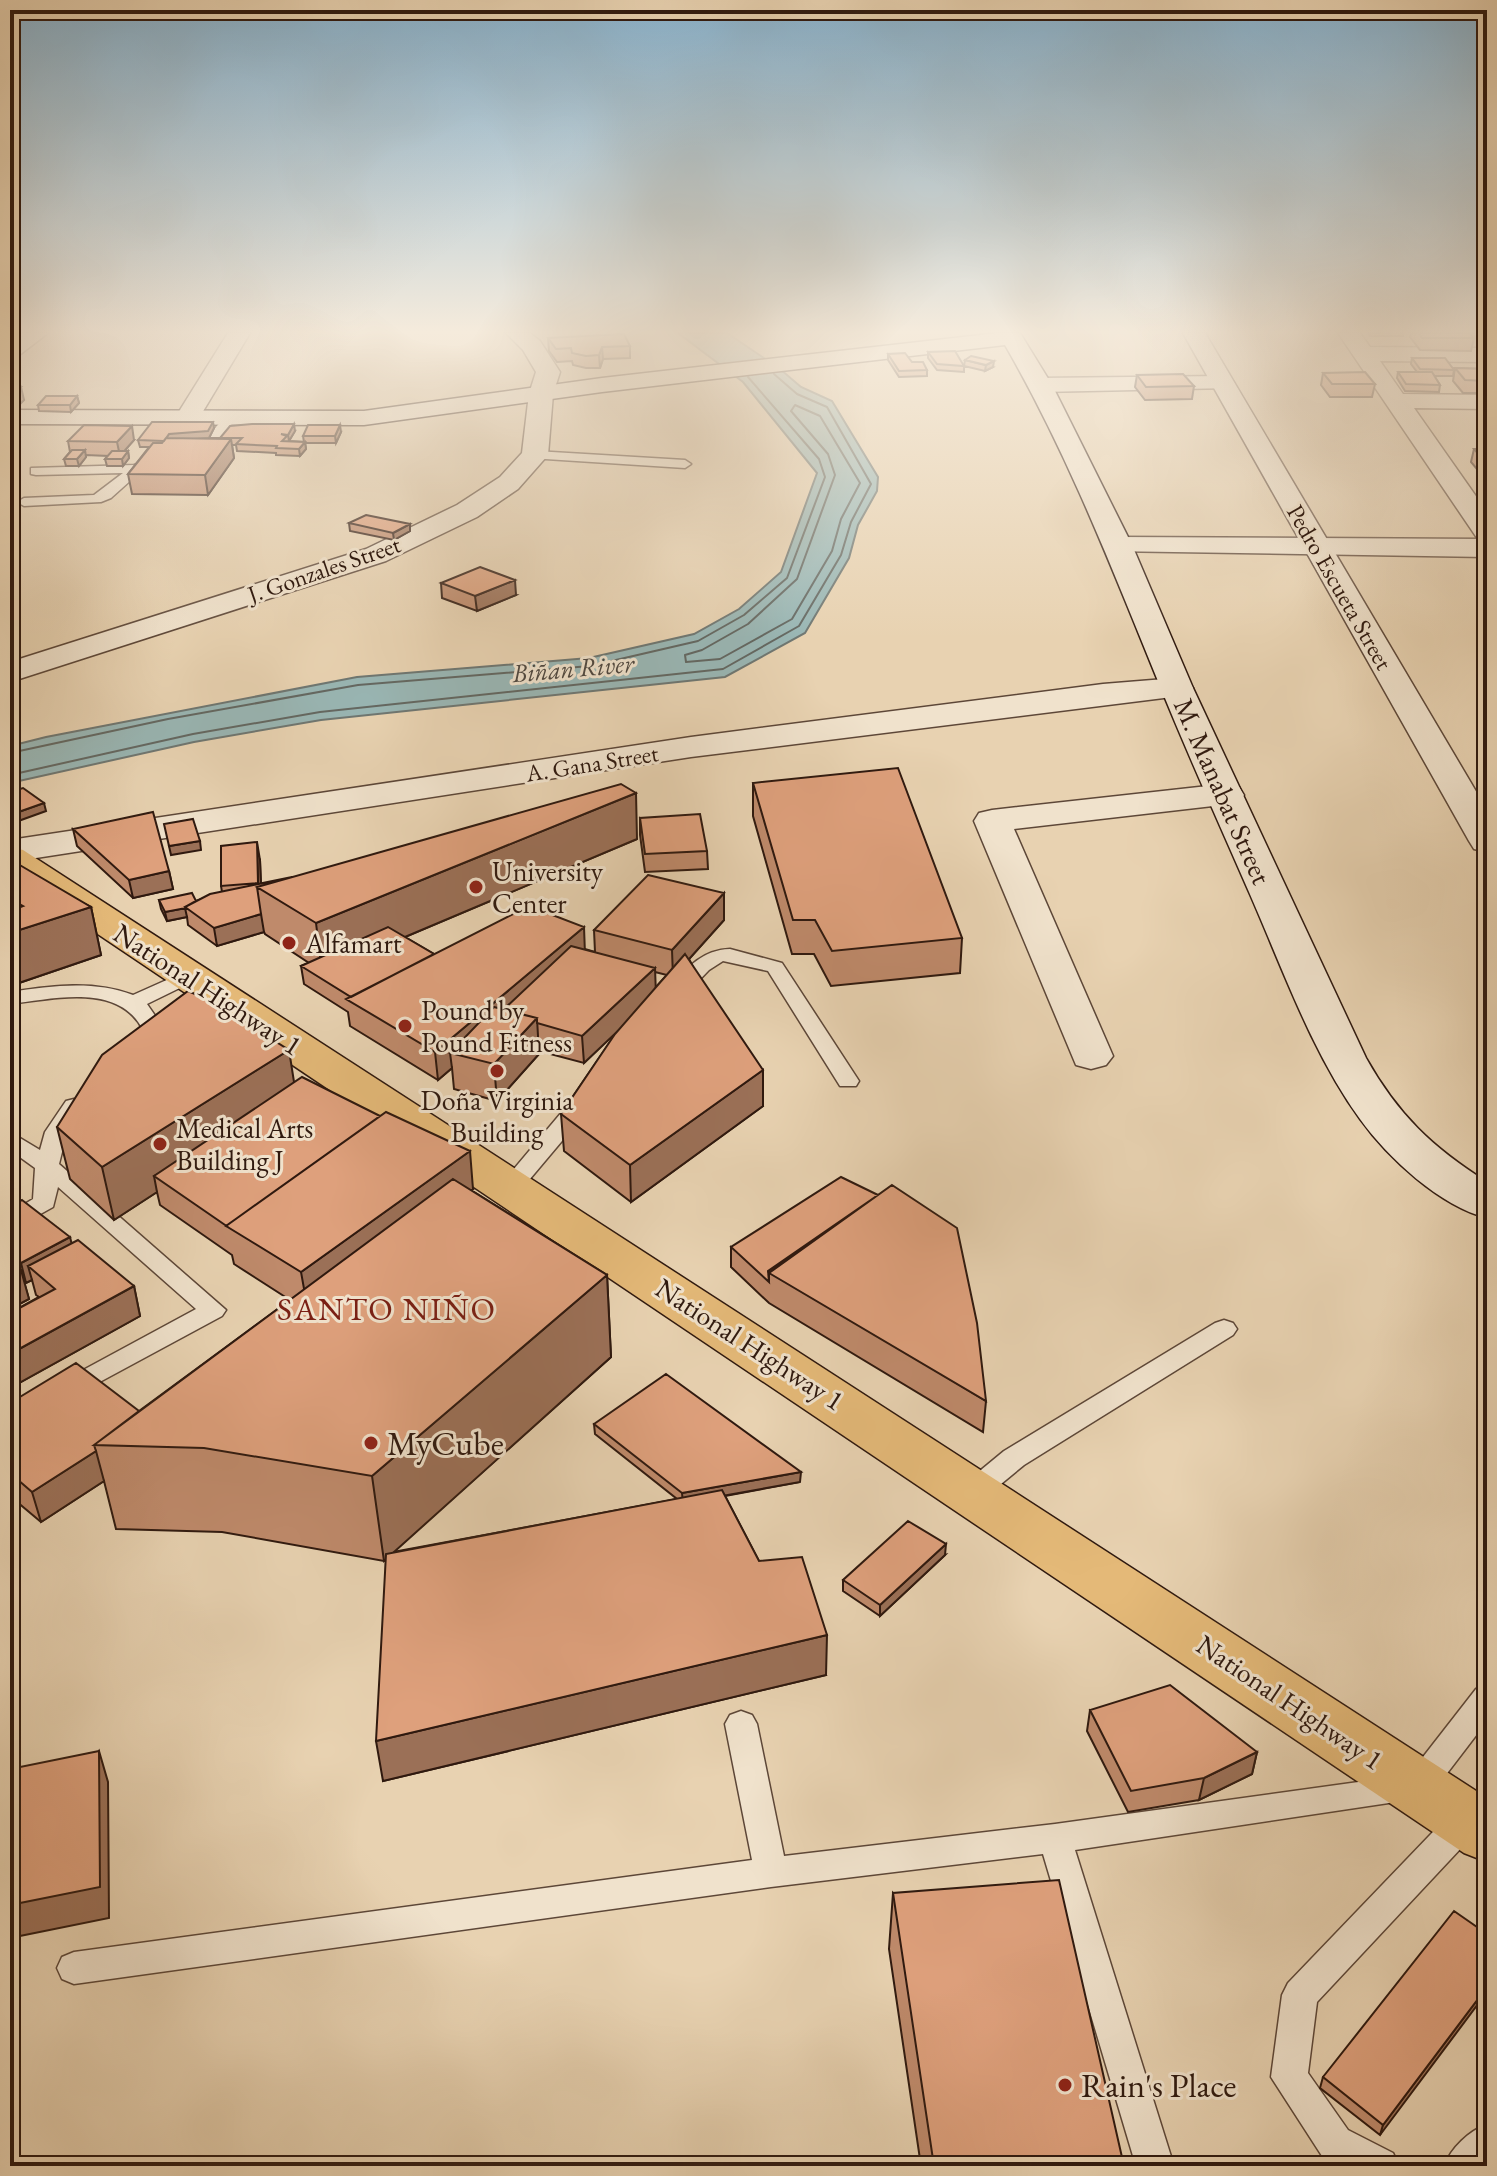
<svg xmlns="http://www.w3.org/2000/svg" width="1497" height="2176" font-family="'EB Garamond',serif">
<style>
.water{fill:#99b6b4;stroke:#6f7772;stroke-width:2}
.lines{fill:none;stroke-linecap:round;stroke-linejoin:round}
.shore{stroke:#646862;stroke-width:2}
.service-casing{stroke:#5d4738;stroke-width:3}
.minor-casing{stroke:#5d4738;stroke-width:3}
.tertiary-casing{stroke:#5d4738;stroke-width:3}
.secondary-casing{stroke:#2f190f;stroke-width:3}
.trunk-casing{stroke:#2f190f;stroke-width:3}
.service{fill:#f0e2cc;fill-rule:evenodd}
.minor{fill:#f0e2cc;fill-rule:evenodd}
.tertiary{fill:#f0e2cc;fill-rule:evenodd}
.secondary{fill:#f0e2cc;fill-rule:evenodd}
.trunk{fill:#e4b978;fill-rule:evenodd}
.wall{fill:#bf8a6b;stroke:#2f190f;stroke-width:2;fill-rule:evenodd}
.shaded-wall{fill:#9b7057;stroke:#2f190f;stroke-width:2}
.building{fill:#dea07c;stroke:#2f190f;stroke-width:2}
.poi-dot{fill:#8f2418;stroke:#f0e2cc;stroke-width:3}
.labels{text-anchor:middle;dominant-baseline:central;stroke-width:6;stroke-linejoin:round;paint-order:stroke}
.far-street-label{font-size:24px;fill:#2f190f;stroke:#f0e2cc}
.far-water-label{font-size:26px;font-style:italic;fill:#4f4841;stroke:#f0e2cc}
.street-label{font-size:28px;fill:#2f190f;stroke:#f0e2cc}
.poi-label{font-size:28px;fill:#2f190f;stroke:#f0e2cc;text-anchor:start}
.quarter-label{font-size:32px;letter-spacing:2px;fill:#7a1f14;stroke:#f0e2cc}
.near-poi-label{font-size:34px;fill:#2f190f;stroke:#f0e2cc;text-anchor:start}
</style>
<rect width="100%" height="100%" fill="#e8d2b1"/>
<filter id="stains"><feTurbulence type="fractalNoise" baseFrequency=".0025" numOctaves="4"/><feColorMatrix values="0 0 0 0 .2 0 0 0 0 .09 0 0 0 0 .02 0 0 0 .5 -.17"/></filter>
<radialGradient id="worn" r=".72"><stop offset=".6" stop-color="#630" stop-opacity="0"/><stop offset="1" stop-color="#630" stop-opacity=".3"/></radialGradient>
<path class="water" d="M678 333H727L780 369 801 387 832 401 878 477 877 491 858 525 849 558 805 633 725 677 321 720 194 742 10 783V746L46 737 357 677 589 658 694 634 739 609 781 572 817 473 743 382Z"/>
<g class="lines">
<path class="shore" d="M795 405 820 416 860 483 841 519 832 551 792 619 720 659 686 662 685 655 702 650 748 624 797 579 835 475 828 454 791 411Z
M10 753 168 719 358 685 590 666 698 641 744 615 787 578 825 477 819 459 748 377
M10 775 193 734 320 712 723 669 799 626 841 555 851 522 871 484 827 407 797 394 774 374"/>
<defs>
<path id="service" d="M226 416 236 419 213 445 183 453V447L205 439Z
M535 451 685 460 691 464 685 468 530 458 529 455Z
M155 458 161 462 160 465 140 472 111 498 101 502 24 506 17 502 24 498 94 495 123 473 36 475 31 474V468L134 465Z
M730 949 782 963 859 1081 856 1086H840L768 971 723 961 709 970 685 995H671L668 991 671 987C688 967 702 950 730 949Z
M189 970 196 972 199 976 196 980 147 1004 165 1030 152 1048 144 1049 133 1043 143 1030C119 982 53 999 10 1004V992C52 986 93 980 133 995Z
M580 1098 591 1105 588 1110 519 1192H503L499 1187 503 1182 572 1100Z
M74 1099 85 1106 67 1132 59 1164 226 1310 222 1316 70 1398 61 1396 57 1389 61 1382 196 1309 58 1187 53 1207 10 1231V1213L33 1199 35 1168 10 1150V1132L40 1150 45 1132 66 1101Z
M1224 1320 1233 1323 1237 1329 1233 1335 1024 1465 984 1498 974 1501 964 1498 960 1491 964 1484 1004 1451 1215 1323Z
M1487 1685V1721L1429 1797 1075 1850 1174 2166H1136L1043 1854 771 1887 74 1984 62 1979 57 1968 62 1957 74 1952 752 1860 725 1724 730 1715 741 1711 752 1715 757 1724 784 1856 1055 1824 1409 1775 1476 1689Z
M1466 1806 1478 1810 1482 1820 1478 1830 1317 2002 1308 2073 1348 2130 1393 2153 1399 2166H1341L1322 2156 1271 2077 1282 1995 1288 1983 1454 1810Z
M1487 2124V2166H1444C1452 2147 1468 2132 1487 2124Z"/>
<path id="minor" d="M228 333H250L196 423H178L175 418Z
M1338 333H1360L1370 347 1487 348V362L1380 361 1403 394 1487 395V409L1414 408 1487 512V557L1108 551 1104 545 1108 539 1118 537 1483 539 1477 538Z
M1222 376 1230 378 1234 383 1230 388 1040 392 1032 390 1028 385 1032 380 1040 378Z
M1177 678 1188 681 1193 688 1188 695 691 757 10 862V840L691 737 1103 684Z
M1226 784 1239 787 1244 795 1239 803 1014 829 1113 1056 1106 1065 1091 1069 1076 1065 974 821 979 813 992 810Z"/>
<path id="tertiary" d="M22 333H48L18 356 10 358V341Z
M506 333H530L540 341 560 372 553 394 548 455 518 489 477 517 386 561 10 682V662L366 549 457 505 500 477 522 453 529 394 536 372 523 350Z
M1183 333H1205L1487 810V852L1474 849 1469 841Z"/>
<path id="secondary" d="M998 333H1020L1052 385 1132 545 1193 688 1366 1058C1398 1115 1432 1147 1487 1182V1218C1440 1206 1388 1158 1360 1119 1311 1051 1283 969 1249 892 1219 823 1188 755 1160 686 1113 571 1068 454 1005 345L602 392 364 425 10 424V410L364 411 602 378Z"/>
<path id="trunk" d="M10 847 23 850 1487 1798V1862L1464 1853 10 875Z"/>
</defs>
<use href="#service" class="service-casing"/>
<use href="#minor" class="minor-casing"/>
<use href="#tertiary" class="tertiary-casing"/>
<use href="#secondary" class="secondary-casing"/>
<use href="#trunk" class="trunk-casing"/>
<use href="#service" class="service"/>
<use href="#minor" class="minor"/>
<use href="#tertiary" class="tertiary"/>
<use href="#secondary" class="secondary"/>
<use href="#trunk" class="trunk"/>
</g>
<path class="wall" d="M1368 333H1403V336H1370Z
M1411 333H1419L1474 338 1471 351 1420 350 1410 337Z
M1470 333H1487V351L1481 340V337L1472 336Z
M548 338 630 346V358L603 359 600 368H586L573 365 572 361 557 362 549 351Z
M928 352 964 366V372L937 370 928 358Z
M888 354 912 362 927 370V376L899 377 888 360Z
M1412 358 1454 370 1453 376H1434L1440 385 1439 392 1405 391 1397 378 1398 372H1417L1411 364Z
M965 360 993 367 985 371 964 366Z
M1455 368 1487 369V393H1463L1453 381Z
M1323 373 1375 384 1372 397H1330L1321 385Z
M1137 375 1194 386 1192 399 1145 400 1135 387Z
M10 387 24 400 13 411H10Z
M77 396 79 403 71 412 39 411 38 405Z
M1481 398H1487V424L1478 410Z
M214 428 209 438H220L295 431 289 441 304 442 303 436 341 432 336 443H305L306 449 300 456 276 455V453L237 451 236 445H232L234 458 208 495 132 494 128 474 149 447H140L138 440Z
M134 440 124 451H128L129 458 123 466H107L105 459 108 456 86 455V457L79 466H66L64 459 70 452 68 441Z
M1474 449H1487V481L1471 462Z
M349 523 410 524V531L394 540 350 531Z
M441 583 516 595 477 611 442 598Z
M753 784 962 938 960 973 831 986 814 954H792L753 816Z
M640 818 707 851 708 869 645 872 640 835Z
M73 829 169 871 173 889 133 898 77 846Z
M637 839 405 937 434 954 585 949 595 952 594 930 724 893V920L689 959 763 1106 631 1202 564 1151 561 1114 618 1030 584 1063 539 1051V1054L497 1101 454 1089 452 1068 438 1080 350 1026 348 1012 304 984 301 966 309 963 265 934 264 932 217 946 188 925 187 917 167 921 161 909 159 900 196 901 222 892 221 886 260 860 261 884ZM655 972 667 975 655 988Z
M10 868 91 907 101 955 10 986Z
M294 1082 473 1189 471 1190 607 1275 611 1357 393 1552 677 1499 595 1434 594 1424 800 1482 725 1496 759 1561 826 1675 383 1781 386 1560 384 1561 222 1532 116 1529 104 1481 41 1522 10 1496V1403L139 1411 290 1300 234 1264 232 1255 160 1205 157 1192 114 1220 70 1179 57 1127Z
M10 1206 71 1243 134 1286 140 1316 10 1388V1313L39 1297 36 1295 32 1280 26 1283 24 1282 29 1299 10 1309Z
M731 1247 986 1401 983 1432 769 1303 731 1267Z
M945 1555 880 1616 843 1591V1580Z
M1090 1710 1257 1752 1252 1774 1199 1800 1128 1812 1087 1731Z
M893 1893 1124 2166H921L889 1949Z
M1487 1934 1380 2135 1320 2088 1323 2077Z"/>
<path class="shaded-wall" d="M10 333H21L10 340Z
M602 347 603 359 600 368 599 355Z
M994 361 993 367 985 371 986 365Z
M21 387 24 400 13 411 11 398Z
M77 396 79 403 71 412 70 405Z
M213 422 214 428 209 438 164 441 169 434Z
M294 424 295 431 289 441 288 435Z
M340 425 341 432 336 443 335 436Z
M132 426 134 440 120 456 117 442Z
M231 439 234 458 208 495 205 475Z
M305 442 306 449 300 456 299 449Z
M85 450 86 457 79 466 77 459Z
M128 451 129 458 123 466 122 459Z
M410 524V531L394 540 393 533Z
M515 580 516 595 477 611 475 596Z
M636 793 637 839 322 972 316 923Z
M44 803 46 811 10 824V815Z
M200 841 201 850 171 855 169 846Z
M257 842 260 860 261 889 258 883Z
M169 871 173 889 133 898 129 880Z
M724 893V920L673 977 672 950Z
M91 907 101 955 10 986V933Z
M185 908 187 917 167 921 165 912Z
M261 914 264 932 217 946 214 928Z
M584 927 585 954 450 1053 452 1068 438 1080 435 1052Z
M655 968 656 995 584 1063 582 1036Z
M537 1018 539 1054 497 1101 494 1064Z
M289 1050 297 1101 154 1176 157 1192 114 1220 102 1167Z
M763 1070V1106L631 1202 630 1165Z
M470 1151 473 1189 308 1311 301 1272Z
M880 1196 769 1273V1282L768 1271Z
M70 1237 75 1257 28 1266 32 1280 26 1283 21 1263Z
M21 1270 29 1299 10 1309V1276Z
M607 1275 611 1357 384 1561 372 1476Z
M134 1286 140 1316 10 1388V1354Z
M96 1451 104 1481 41 1522 32 1492Z
M801 1472 800 1482 683 1503 682 1493Z
M946 1544 945 1555 880 1616V1605Z
M827 1635 826 1675 383 1781 376 1741Z
M99 1751 108 1782 109 1918 10 1938V1905Z
M1257 1752 1252 1774 1199 1800 1204 1778Z
M1487 1987V1992L1380 2135 1383 2125Z"/>
<path class="building" d="M1419 333H1469L1474 338H1422Z
M624 334 630 346 602 347 599 355 586 356 572 353 571 348 556 349 548 338Z
M955 351 964 366 937 364 928 352Z
M905 353 912 362H923L927 370 899 371 888 354Z
M971 356 994 361 986 365 965 360Z
M1412 358H1445L1454 370 1420 369Z
M1455 368 1487 369V381L1465 380Z
M1365 372 1375 384H1332L1323 373Z
M1398 372H1432L1440 385 1406 384Z
M1183 374 1194 386 1146 387 1137 375Z
M10 387H21L10 398Z
M46 396H77L70 405H38Z
M1481 398H1487V406Z
M152 422H213L208 431 169 434 164 441 138 440Z
M252 424H294L288 435 281 434 287 436 282 441 305 442 299 449 276 448 277 446 236 444 242 438H220L230 426Z
M84 425 132 426 117 442 68 441Z
M308 425H340L335 436H303Z
M166 438 231 439 205 475 128 474 153 443H162Z
M1474 449H1487V464Z
M72 450H85L77 459H64Z
M112 451H128L122 459H105Z
M366 515 410 524 393 533 349 523Z
M480 567 515 580 475 596 441 583Z
M898 768 962 938 832 951 815 920H793L753 783Z
M621 784 636 793 316 923 257 887Z
M23 788 44 803 10 815V792Z
M153 812 169 871 129 880 73 829Z
M700 814 707 851 645 854 640 818Z
M193 819 200 841 169 846 164 824Z
M257 842 258 883 221 886V846Z
M18 864 91 907 10 933V911L23 906 10 899V868Z
M648 875 724 893 672 950 594 930Z
M292 877 257 887 261 914 214 928 185 907 210 894Z
M192 893 196 901 185 907 186 908 165 912 159 900Z
M529 906 584 927 435 1052 346 999Z
M388 927 434 954 351 997 301 966Z
M571 946 655 968 582 1036 537 1023V1018L503 1010Z
M685 954 763 1070 630 1165 561 1114 615 1034Z
M188 991 211 1001 289 1050 102 1167 57 1127 102 1055Z
M494 1007 537 1018 494 1064 450 1053Z
M302 1077 380 1116 226 1226 228 1227 154 1176Z
M386 1112 470 1151 301 1272 226 1226Z
M841 1177 878 1195 768 1271 769 1282 731 1247Z
M453 1179 607 1275 372 1476 204 1448 94 1445Z
M892 1185 957 1228 977 1323 986 1401 769 1273Z
M22 1200 70 1237 21 1263 10 1254V1206Z
M78 1240 134 1286 10 1354V1313L55 1289 28 1266Z
M10 1260 21 1270 10 1276Z
M76 1363 139 1411 94 1445 96 1451 32 1492 10 1473V1403Z
M666 1374 801 1472 682 1493 594 1424Z
M722 1490 759 1561 802 1557 827 1635 376 1741 386 1554Z
M908 1521 946 1544 880 1605 843 1580Z
M1170 1685 1257 1752 1204 1778 1131 1791 1090 1710Z
M99 1751 100 1887 10 1905V1769Z
M1059 1880 1124 2166H934L893 1893Z
M1454 1911 1487 1934V1987L1383 2125 1323 2077Z"/>
<linearGradient id="sky" x2="0" y2="1"><stop stop-color="#88b5d3"/><stop offset="0.52" stop-color="#f5ebdc"/><stop offset="1" stop-color="#f5ebdc" stop-opacity="0"/></linearGradient>
<rect width="1497" height="638" fill="url(#sky)"/>
<g class="poi-dot">
<circle cx="476" cy="887" r="8"/>
<circle cx="289" cy="943" r="8"/>
<circle cx="405" cy="1026" r="8"/>
<circle cx="497" cy="1071" r="8"/>
<circle cx="160" cy="1144" r="8"/>
<circle cx="371" cy="1443" r="8"/>
<circle cx="1065" cy="2085" r="8"/>
</g>
<g class="labels">
<g class="far-street-label">
<text transform="translate(324 569) rotate(-19)">J. Gonzales Street</text>
<text transform="translate(1340 587) rotate(60)">Pedro Escueta Street</text>
<text transform="translate(592 763) rotate(-9)">A. Gana Street</text>
</g>
<g class="far-water-label">
<text transform="translate(573 668) rotate(-5)">Biñan River</text>
</g>
<g class="street-label">
<text transform="translate(1223 791) rotate(66)">M. Manabat Street</text>
<text transform="translate(208 989) rotate(33)">National Highway 1</text>
<text transform="translate(750 1344) rotate(33)">National Highway 1</text>
<text transform="translate(1290 1702) rotate(34)">National Highway 1</text>
</g>
<g class="poi-label">
<text x="492" y="871">University<tspan x="492" dy="32">Center</tspan></text>
<text x="305" y="943">Alfamart</text>
<text x="421" y="1010">Pound by<tspan x="421" dy="32">Pound Fitness</tspan></text>
<text x="497" y="1100" text-anchor="middle">Doña Virginia<tspan x="497" dy="32">Building</tspan></text>
<text x="176" y="1128">Medical Arts<tspan x="176" dy="32">Building J</tspan></text>
</g>
<g class="quarter-label">
<text x="387" y="1309">SANTO NIÑO</text>
</g>
<g class="near-poi-label">
<text x="387" y="1443">MyCube</text>
<text x="1081" y="2085">Rain's Place</text>
</g>
</g>
<rect width="1497" height="2176" fill="none" stroke="#e8d2b1" stroke-width="40"/>
<rect x="12" y="12" width="1473" height="2152" fill="none" stroke="#2f190f" stroke-width="4"/>
<rect x="20" y="20" width="1457" height="2136" fill="none" stroke="#2f190f" stroke-width="2"/>
<rect width="100%" height="100%" filter="url(#stains)"/>
<rect width="100%" height="100%" fill="url(#worn)"/>
</svg>
